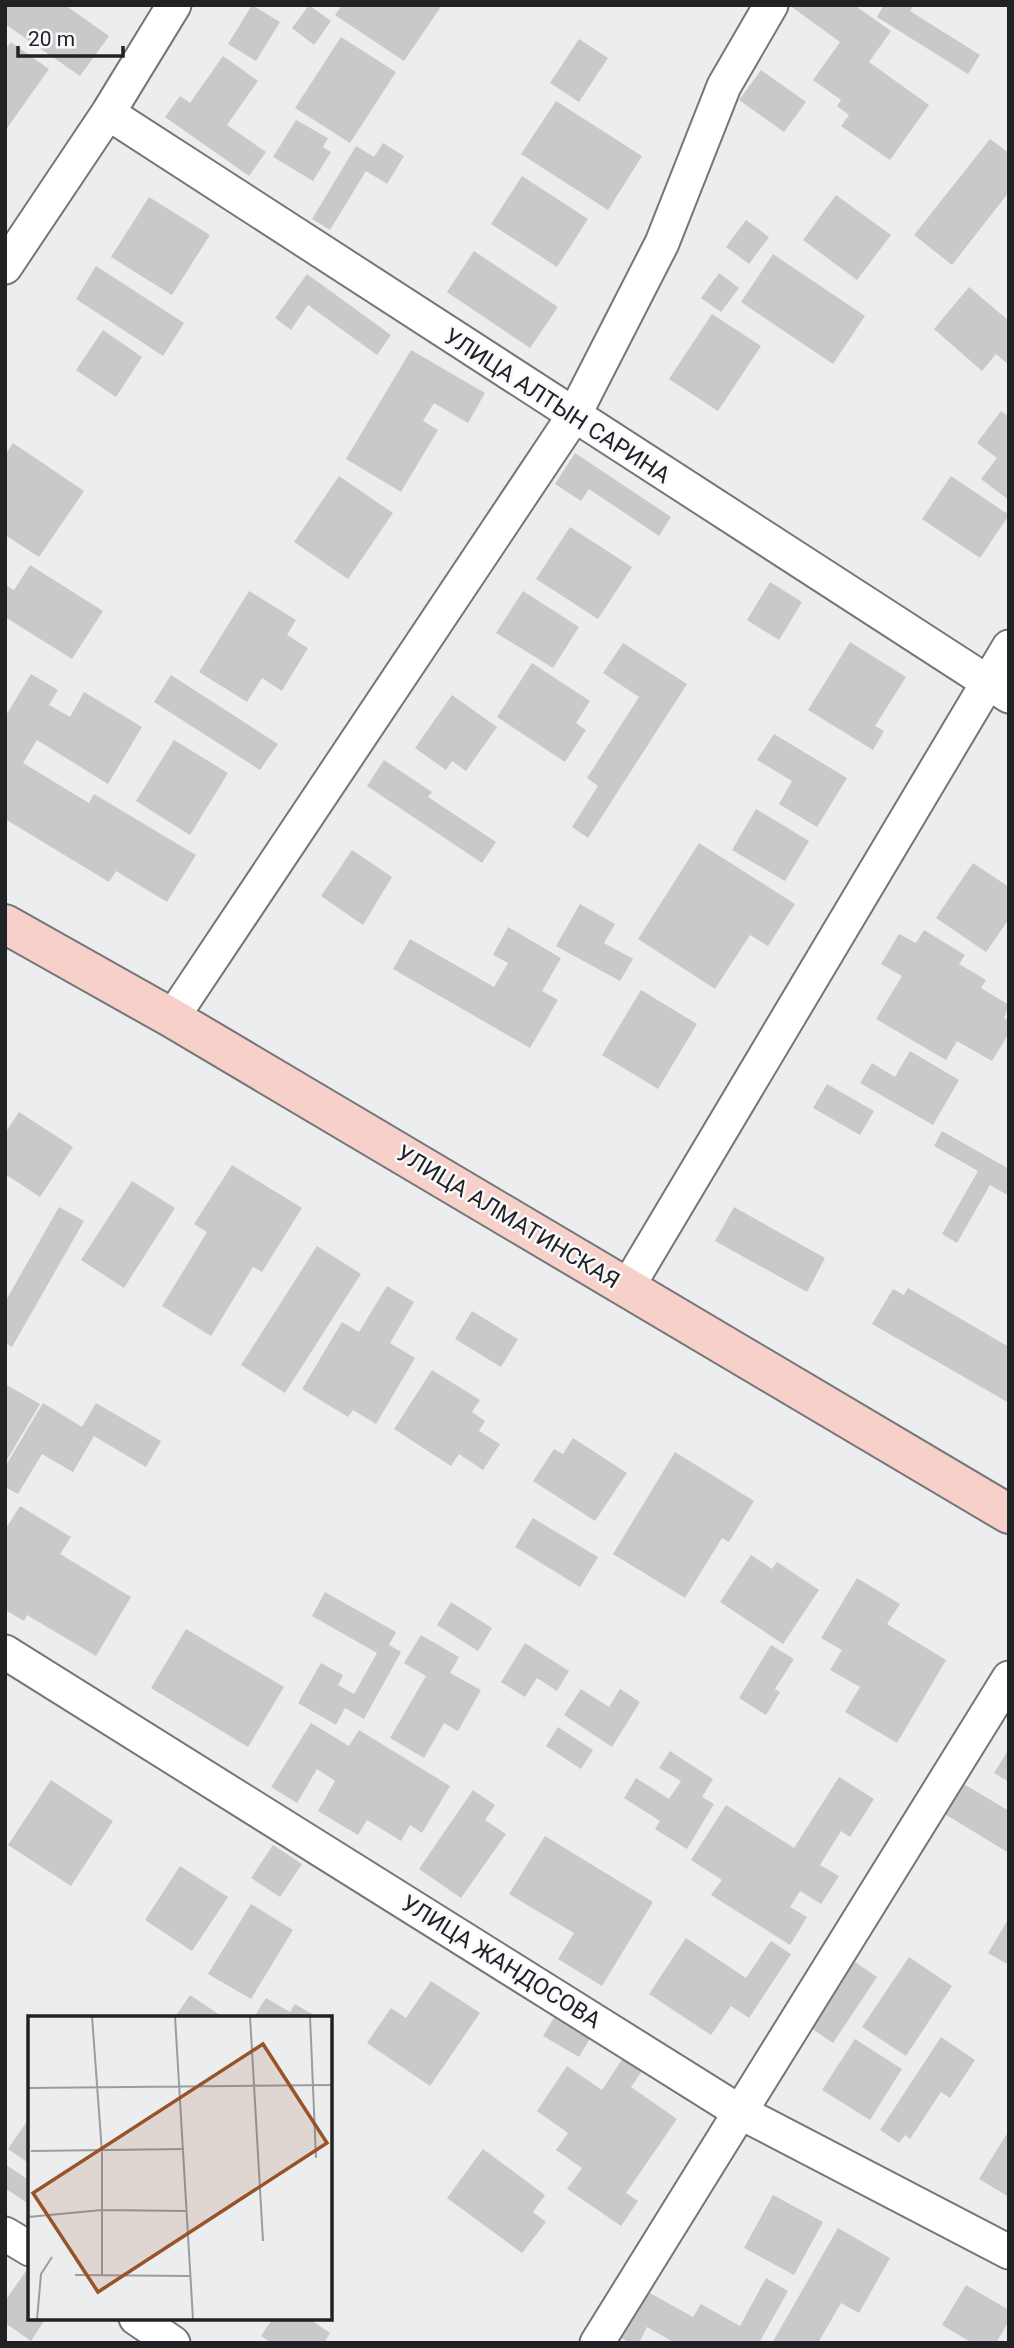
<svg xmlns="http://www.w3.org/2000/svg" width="1014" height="2348" font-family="Roboto,sans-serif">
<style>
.building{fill:#cbc8ca}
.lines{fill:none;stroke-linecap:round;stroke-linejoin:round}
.street-casing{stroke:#747678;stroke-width:37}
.secondary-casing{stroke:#747678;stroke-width:42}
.street{stroke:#fff;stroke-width:33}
.secondary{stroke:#f7d0c9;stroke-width:38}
.labels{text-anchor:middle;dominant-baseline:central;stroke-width:5;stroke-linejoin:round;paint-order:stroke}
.street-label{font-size:23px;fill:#212223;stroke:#f8fafd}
.inset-road{fill:none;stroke:#9a9c9d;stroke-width:2}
.view{fill:#985328;fill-opacity:0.15;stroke:#985328;stroke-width:3.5}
.inset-edge{fill:none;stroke:#212223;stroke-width:3.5}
</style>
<rect width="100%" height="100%" fill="#ebedef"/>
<path class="building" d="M5 5H65L109 36 80 76 5 24Z
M252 5 280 22 256 61 228 44Z
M309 5 331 21 314 45 292 28Z
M342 5H442L404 61 335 15Z
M789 5H854L891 31 869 62 929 105 890 160 841 126 849 115 837 106 841 100 813 80 840 42Z
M884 5H914L910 11 980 55 968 74 877 17Z
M341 37 396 72 350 143 295 108Z
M579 39 608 58 579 102 550 83Z
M11 42 49 69 5 131V50Z
M223 56 258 81 227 125 266 152 249 176 165 117 180 96 190 103Z
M761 70 806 102 784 132 739 100Z
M556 101 642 156 608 210 521 154Z
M296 120 328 138 323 147 331 152 313 181 273 157Z
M990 139 1009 153V192L952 265 914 235Z
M383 143 404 156 387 184 366 171 330 230 312 219 356 146 374 157Z
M522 176 588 219 557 267 491 224Z
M836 195 891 235 857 280 803 240Z
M149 197 210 235 172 295 111 257Z
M746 220 769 237 749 264 726 247Z
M474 251 558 307 530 348 447 292Z
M773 254 865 316 833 364 741 302Z
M96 266 184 323 163 356 76 299Z
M719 273 739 288 721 312 701 298Z
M307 274 391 335 377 355 308 305 291 330 275 318Z
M969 287 1009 321V365L996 354 982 371 934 329Z
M712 314 761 346 718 411 669 379Z
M103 330 142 357 116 397 76 370Z
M411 350 485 393 468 423 434 403 423 421 438 430 401 492 346 459Z
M1001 411 1009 417V500L981 479 997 458 977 443Z
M13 443 84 491 39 557 5 535V455Z
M575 453 671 517 659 536 589 489 581 501 555 484Z
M339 476 393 513 348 579 294 542Z
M951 476 1009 515 980 558 922 519Z
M570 527 632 567 598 619 536 579Z
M30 565 103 611 72 659 5 617V585L14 590Z
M770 582 802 602 779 640 747 620Z
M249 591 296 620 287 635 308 648 282 691 262 678 247 702 199 672Z
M523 591 579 627 553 668 496 633Z
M850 642 906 677 875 726 884 731 873 750 808 710Z
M623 643 687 684 588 838 572 827 598 786 587 778 639 697 603 673Z
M532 663 590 701 576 723 586 730 565 762 497 717Z
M31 674 58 690 49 705 70 717 84 692 142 727 108 784 37 740 23 763 89 803 94 794 196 855 167 902 116 871 109 882 5 819V717Z
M171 675 278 744 260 770 154 702Z
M452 695 497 727 466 771 452 761 446 770 415 748Z
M774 734 847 778 817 827 779 804 792 781 757 760Z
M174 740 228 773 190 835 136 801Z
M384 760 432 792 428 797 496 842 482 863 367 786Z
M756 809 809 841 785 881 732 850Z
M699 843 795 904 768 946 750 935 715 989 638 939Z
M352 850 392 877 363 925 321 896Z
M973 863 1009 887V919L986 952 936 918Z
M580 904 615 924 604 943 633 959 620 981 556 946Z
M508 927 561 958 542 991 558 1000 530 1048 393 969 410 939 494 987 508 963 493 955Z
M924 930 965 955 959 964 986 980 981 988 1009 1005 1004 1018 1009 1021V1033L992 1061 957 1041 946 1060 876 1019 902 976 881 964 899 934 916 943Z
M641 990 697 1024 658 1089 602 1055Z
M910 1051 959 1080 933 1125 860 1083 872 1063 895 1077Z
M827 1084 874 1111 860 1135 813 1108Z
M19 1112 73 1147 40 1197 5 1174V1133Z
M942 1131 1009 1169V1196L990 1185 957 1243 942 1234 978 1171 934 1146Z
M232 1165 302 1208 262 1272 253 1267 211 1336 162 1306 207 1232 194 1224Z
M132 1181 175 1208 124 1288 81 1260Z
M59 1207 84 1221 12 1347 5 1343V1302Z
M734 1207 825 1258 807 1292 715 1241Z
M317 1246 361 1274 285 1393 241 1365Z
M387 1286 414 1302 390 1343 415 1358 376 1424 353 1410 348 1417 302 1389 342 1322 359 1332Z
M908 1288 1009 1347V1403L872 1324 893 1289 904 1295Z
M472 1311 518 1339 501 1367 455 1339Z
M432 1370 480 1400 472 1412 485 1421 479 1431 500 1444 483 1470 459 1454 451 1466 394 1429Z
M5 1384 40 1404 5 1463Z
M43 1403 82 1427 96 1403 161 1441 146 1467 94 1436 73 1472 42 1454 18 1494 5 1487V1467Z
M573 1438 627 1473 595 1521 533 1481 554 1449 563 1454Z
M675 1452 754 1501 729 1542 722 1538 685 1598 613 1554Z
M20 1506 71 1537 60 1554 131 1597 96 1656 27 1615 24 1621 5 1610V1530Z
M533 1518 598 1557 580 1587 515 1547Z
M751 1555 772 1569 777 1562 819 1590 783 1644 720 1602Z
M857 1578 900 1604 887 1624 946 1660 897 1743 845 1712 860 1687 830 1670 842 1650 821 1638Z
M325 1592 396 1632 389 1645 401 1652 364 1719 345 1708 336 1725 298 1703 321 1663 343 1675 338 1685 354 1694 377 1653 312 1616Z
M451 1602 492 1628 478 1651 437 1625Z
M186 1629 284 1687 248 1747 151 1688Z
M421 1635 459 1657 450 1673 481 1690 458 1731 444 1723 424 1758 390 1738 426 1676 404 1663Z
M525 1643 569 1671 557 1691 537 1678 525 1697 501 1682Z
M771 1645 794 1659 775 1689 780 1692 766 1715 739 1698Z
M581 1689 609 1707 620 1689 640 1702 612 1747 564 1715Z
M311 1723 349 1746 359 1730 450 1786 422 1833 410 1825 401 1841 367 1820 358 1835 318 1811 335 1781 317 1769 297 1803 271 1787Z
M558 1727 593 1750 581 1769 546 1746Z
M1009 1749V1782L994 1773Z
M670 1751 713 1779 702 1797 714 1804 687 1849 655 1829 660 1821 624 1798 636 1778 669 1799 681 1781 659 1768Z
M839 1777 874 1799 850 1837 841 1831 820 1865 839 1876 821 1904 800 1891 790 1907 807 1917 790 1945 711 1895 722 1880 691 1860 726 1805 794 1848Z
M51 1780 113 1821 71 1886 8 1845Z
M957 1780 1009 1811V1853L938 1810Z
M473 1790 495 1805 485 1820 506 1834 461 1898 419 1869Z
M545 1836 653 1902 602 1986 558 1959 574 1933 509 1894Z
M273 1845 302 1864 280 1897 251 1878Z
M180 1866 228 1897 192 1951 145 1920Z
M251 1904 293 1930 251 1999 208 1974Z
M1009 1918V1965L988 1953Z
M686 1938 746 1978 771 1941 791 1954 749 2018 731 2006 711 2035 649 1994Z
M909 1957 952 1986 906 2056 862 2027Z
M852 1960 877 1977 833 2043 808 2026Z
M431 1981 480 2013 430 2086 367 2043 391 2008 406 2018Z
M190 1995 223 2017H175Z
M266 1998 290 2012 295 2004 312 2014 310 2017H254Z
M555 2016 591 2037 579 2057 543 2036Z
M941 2037 975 2060 950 2098 941 2092 910 2139 905 2135 899 2143 880 2130Z
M855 2039 902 2069 870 2120 822 2090Z
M623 2058 642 2071 631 2087 677 2119 626 2193 638 2201 621 2226 567 2189 582 2168 556 2150 568 2133 537 2111 567 2066 602 2090Z
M30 2117V2164L8 2149Z
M1006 2135 1009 2136V2197L979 2179Z
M483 2149 545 2195 533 2212 546 2222 522 2253 447 2198Z
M5 2164 30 2181V2205L5 2188Z
M773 2195 823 2222 794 2275 744 2248Z
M838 2228 890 2258 859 2313 841 2303 818 2343H772Z
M26 2271 30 2274V2318H46L31 2341 5 2323V2301Z
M766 2278 788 2291 759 2343H675L647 2327 639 2343H630L615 2334 641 2288 693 2317 701 2304 740 2326Z
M966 2285 1009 2310V2321L996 2343H972L942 2325Z
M273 2318H308L330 2333 324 2343H272L261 2336Z"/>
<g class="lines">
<defs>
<path id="street" d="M108 113 1009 696
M5 267 108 113 174 5
M172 1018 573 417 662 243 724 86 771 5
M627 1288 1009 647
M5 1652 740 2112 1009 2252
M5 2234 30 2249
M136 2318 173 2343
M597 2343 1009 1678"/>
<path id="secondary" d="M5 924 172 1018 1009 1514"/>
</defs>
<use href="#street" class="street-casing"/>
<use href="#secondary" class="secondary-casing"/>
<use href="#street" class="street"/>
<use href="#secondary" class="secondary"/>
</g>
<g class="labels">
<g class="street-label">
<text transform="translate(557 406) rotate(33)">УЛИЦА АЛТЫН САРИНА</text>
<text transform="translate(508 1217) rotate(31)">УЛИЦА АЛМАТИНСКАЯ</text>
<text transform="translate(501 1962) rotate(32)">УЛИЦА ЖАНДОСОВА</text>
</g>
</g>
<g transform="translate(28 2016)">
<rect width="304" height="304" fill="#ebedef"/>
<path class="inset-road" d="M64 0 74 137V259M147 0 165 304M222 0 235 225M282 0 288 142M0 72 305 69M3 135 156 133M0 201 74 194 158 195M47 259 162 260M9 304 13 258 24 241"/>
<path class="view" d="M235 28 299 127 70 276 5 177Z"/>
<rect width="304" height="304" class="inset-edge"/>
</g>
<rect width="1014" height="2348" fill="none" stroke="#212223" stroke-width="14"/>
<path d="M18 46v10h105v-10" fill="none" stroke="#212223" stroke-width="3.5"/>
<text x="28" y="46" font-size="21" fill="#212223" stroke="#f8fafd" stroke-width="5" paint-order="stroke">20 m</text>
</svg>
